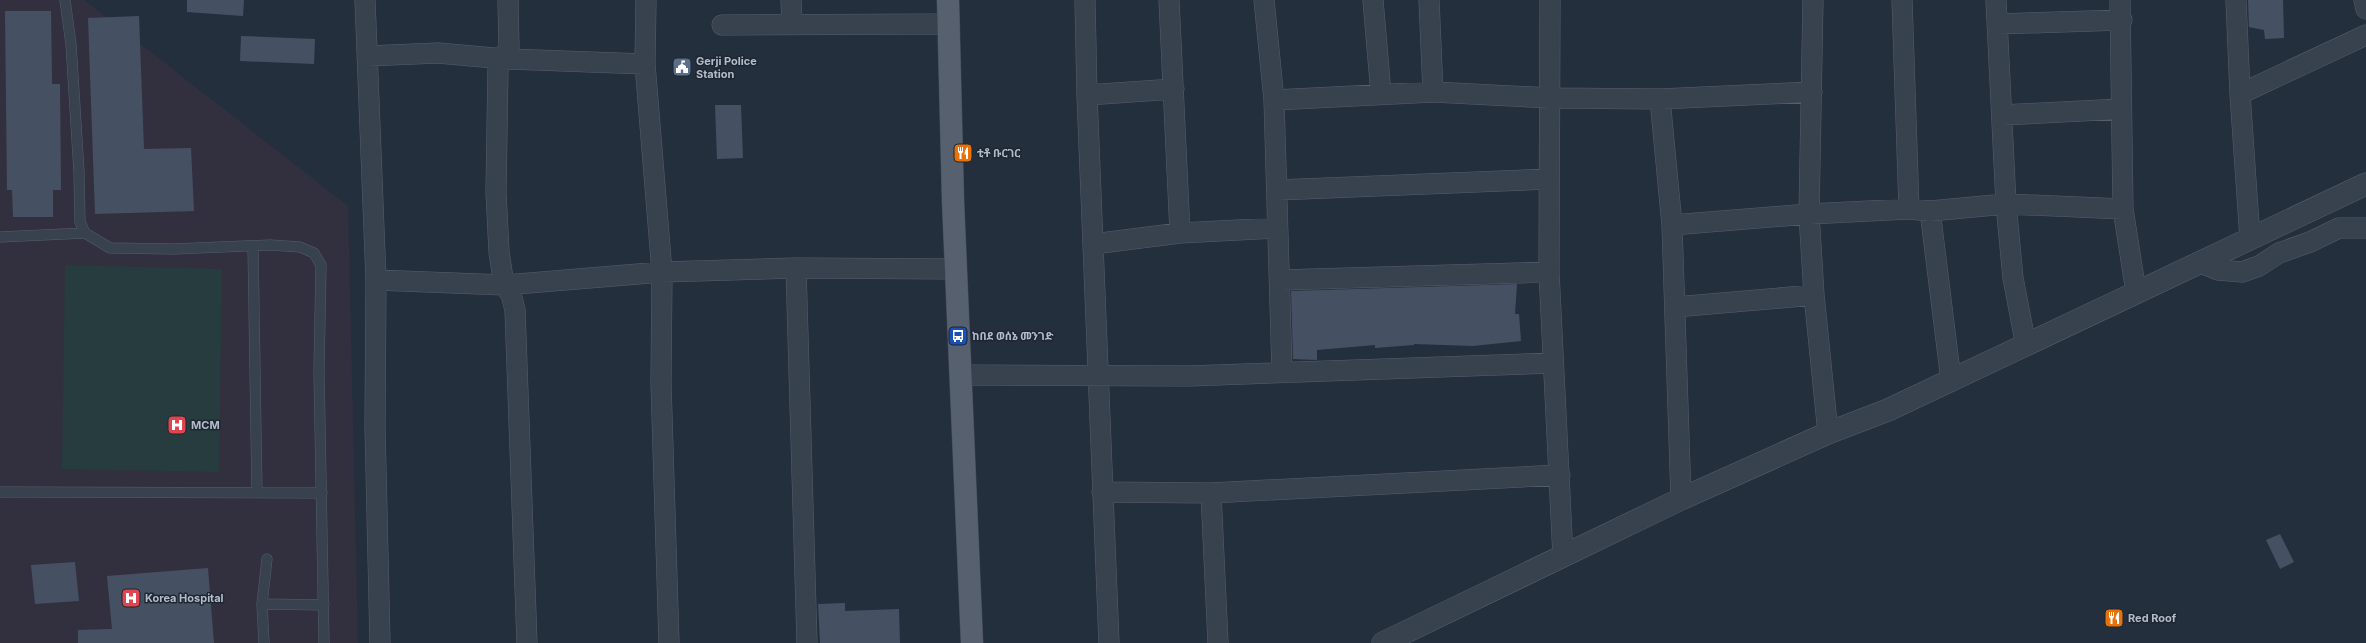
<svg xmlns="http://www.w3.org/2000/svg" width="2366" height="643" font-family="Inter,'Noto Sans Ethiopic',sans-serif">
<style>
.medical{fill:#32303f}
.green{fill:#263c3f}
.building{fill:#455162}
.lines{fill:none;stroke-linecap:round;stroke-linejoin:round}
.service-casing{stroke:#565f6c;stroke-width:11}
.minor-casing{stroke:#565f6c;stroke-width:21}
.tertiary-casing{stroke:#565f6c;stroke-width:23}
.primary-casing{stroke:#414a57;stroke-width:23}
.service{stroke:#38414e;stroke-width:10}
.minor{stroke:#38414e;stroke-width:20}
.tertiary{stroke:#38414e;stroke-width:22}
.primary{stroke:#56606e;stroke-width:22}
.labels{text-anchor:middle;dominant-baseline:central;stroke-width:3;stroke-linejoin:round;paint-order:stroke}
.poi-label{font-size:11px;font-weight:bold;fill:#b4bcc9;stroke:#1d2633;text-anchor:start}
</style>
<rect width="100%" height="100%" fill="#242f3e"/>
<path class="medical" d="M0 0H84L348 206 358 643H0Z"/>
<path class="green" d="M65 265 222 269 219 472 62 469Z"/>
<path class="building" d="M187 0H244L243 16 187 12Z
M2248 0H2283L2284 38 2265 39 2264 30 2249 27Z
M5 11H51L52 84H60L61 190H53V217H13L12 190H7Z
M139 16 144 149 191 148 194 211 95 214 88 18Z
M241 36 315 39 314 64 240 61Z
M715 105H741L743 158 717 159Z
M1517 284 1515 314H1519L1521 341 1473 346 1414 344V345L1375 348V345L1317 350V360L1293 359 1291 291Z
M2280 534 2294 562 2280 569 2266 540Z
M75 562 79 601 35 604 31 565Z
M208 568 214 643H78V630L112 629 107 576Z
M845 603V611L899 609 900 643H820L818 604Z"/>
<g class="lines">
<defs>
<path id="service" d="M65 0 71 44 79 172 80 222 85 233 110 248 174 249 270 245 300 247 314 253 321 265 319 371 324 643
M0 237 85 233
M253 246 257 493
M0 492 322 493
M262 604 324 605
M264 643 262 604 267 559"/>
<path id="minor" d="M365 0 376 280 375 427 380 643
M508 0 509 47 498 68 496 192 499 252 504 285 511 294 515 310 527 643
M646 0 645 64 662 272 661 383 669 643
M791 0 792 24
M1085 0 1087 95 1109 643
M1169 0 1180 233
M1264 0 1274 100 1282 372
M1373 0 1381 94
M1429 0 1433 92
M1550 0 1549 272 1563 557
M1813 0 1809 214 1814 295 1828 433
M1902 0 1909 209
M1996 0 2006 204 2013 278 2026 346
M2120 0 2123 209 2136 292
M2236 0 2240 94 2250 239
M2364 0 2366 9
M1997 24 2122 20
M722 25 949 24
M367 56 438 53 505 59 645 64
M2240 94 2366 35
M1087 95 1174 89
M1660 99 1672 225 1681 499
M1274 100 1433 92 1551 98 1660 99 1812 92
M2002 115 2121 109
M1277 190 1548 179
M1930 211 1951 380
M1672 225 1809 214 1909 209 1930 211 2006 204 2123 209
M1093 244 1180 233 1277 228
M2201 263 2218 270 2242 272 2259 266 2279 253 2310 242 2339 228H2366
M796 268 807 643
M376 280 504 285 662 272 796 268 956 269
M1280 280 1549 272
M1675 307 1814 295
M960 375 1189 376 1553 363
M1102 492 1211 493 1560 475
M1211 493 1218 643"/>
<path id="tertiary" d="M1383 643 1681 499 1828 433 1888 410 2366 184"/>
<path id="primary" d="M948 0 953 201 972 643"/>
</defs>
<use href="#service" class="service-casing"/>
<use href="#minor" class="minor-casing"/>
<use href="#tertiary" class="tertiary-casing"/>
<use href="#primary" class="primary-casing"/>
<use href="#service" class="service"/>
<use href="#minor" class="minor"/>
<use href="#tertiary" class="tertiary"/>
<use href="#primary" class="primary"/>
</g>
<defs>
<symbol id="civic-square" viewBox="-11 -11 22 22"><rect x="-9" y="-9" width="18" height="18" rx="4" fill="#5c6f8a" stroke="#1d2633"/><path d="M-.6-6.5H3V-4.5H.6V-3L4-1V1h2V6H-6V1h2V-1L-.6-3ZM-1.2 2.5V6h2.4V2.5Z" fill="#fff"/></symbol>
<symbol id="restaurant-square" viewBox="-11 -11 22 22"><rect x="-9" y="-9" width="18" height="18" rx="4" fill="#e8710a" stroke="#1d2633"/><path d="M-5-6h1v4h1v-4h1v4h1v-4h1v5L-1.5 .5V6h-2V.5L-5-1ZM5-6V6H3V1.5H1.5Q1.5-4 5-6Z" fill="#fff"/></symbol>
<symbol id="bus-square" viewBox="-11 -11 22 22"><rect x="-9" y="-9" width="18" height="18" rx="4" fill="#1a4fb4" stroke="#1d2633"/><path d="M-5-6H5V4H4V6H2V4H-2V6H-4V4H-5ZM-3.5-4V0h7V-4ZM-3.5 1.2v1.5H-2V1.2ZM2 1.2v1.5H3.5V1.2Z" fill="#fff"/></symbol>
<symbol id="hospital-square" viewBox="-11 -11 22 22"><rect x="-9" y="-9" width="18" height="18" rx="4" fill="#e0444e" stroke="#1d2633"/><path d="M-5-5h3v3.5h4V-5h3V5h-3V1.5h-4V5h-3Z" fill="#fff"/></symbol>
</defs>
<g fill-rule="evenodd">
<use href="#civic-square" x="671" y="56" width="22" height="22"/>
<use href="#restaurant-square" x="952" y="142" width="22" height="22"/>
<use href="#bus-square" x="947" y="325" width="22" height="22"/>
<use href="#hospital-square" x="166" y="414" width="22" height="22"/>
<use href="#hospital-square" x="120" y="587" width="22" height="22"/>
<use href="#restaurant-square" x="2103" y="607" width="22" height="22"/>
</g>
<g class="labels">
<g class="poi-label">
<text x="696" y="61">Gerji Police<tspan x="696" dy="13">Station</tspan></text>
<text x="977" y="153">ቲቶ ቡርገር</text>
<text x="972" y="336">ከበደ ወሰኔ መንገድ</text>
<text x="191" y="425">MCM</text>
<text x="145" y="598">Korea Hospital</text>
<text x="2128" y="618">Red Roof</text>
</g>
</g>
</svg>
